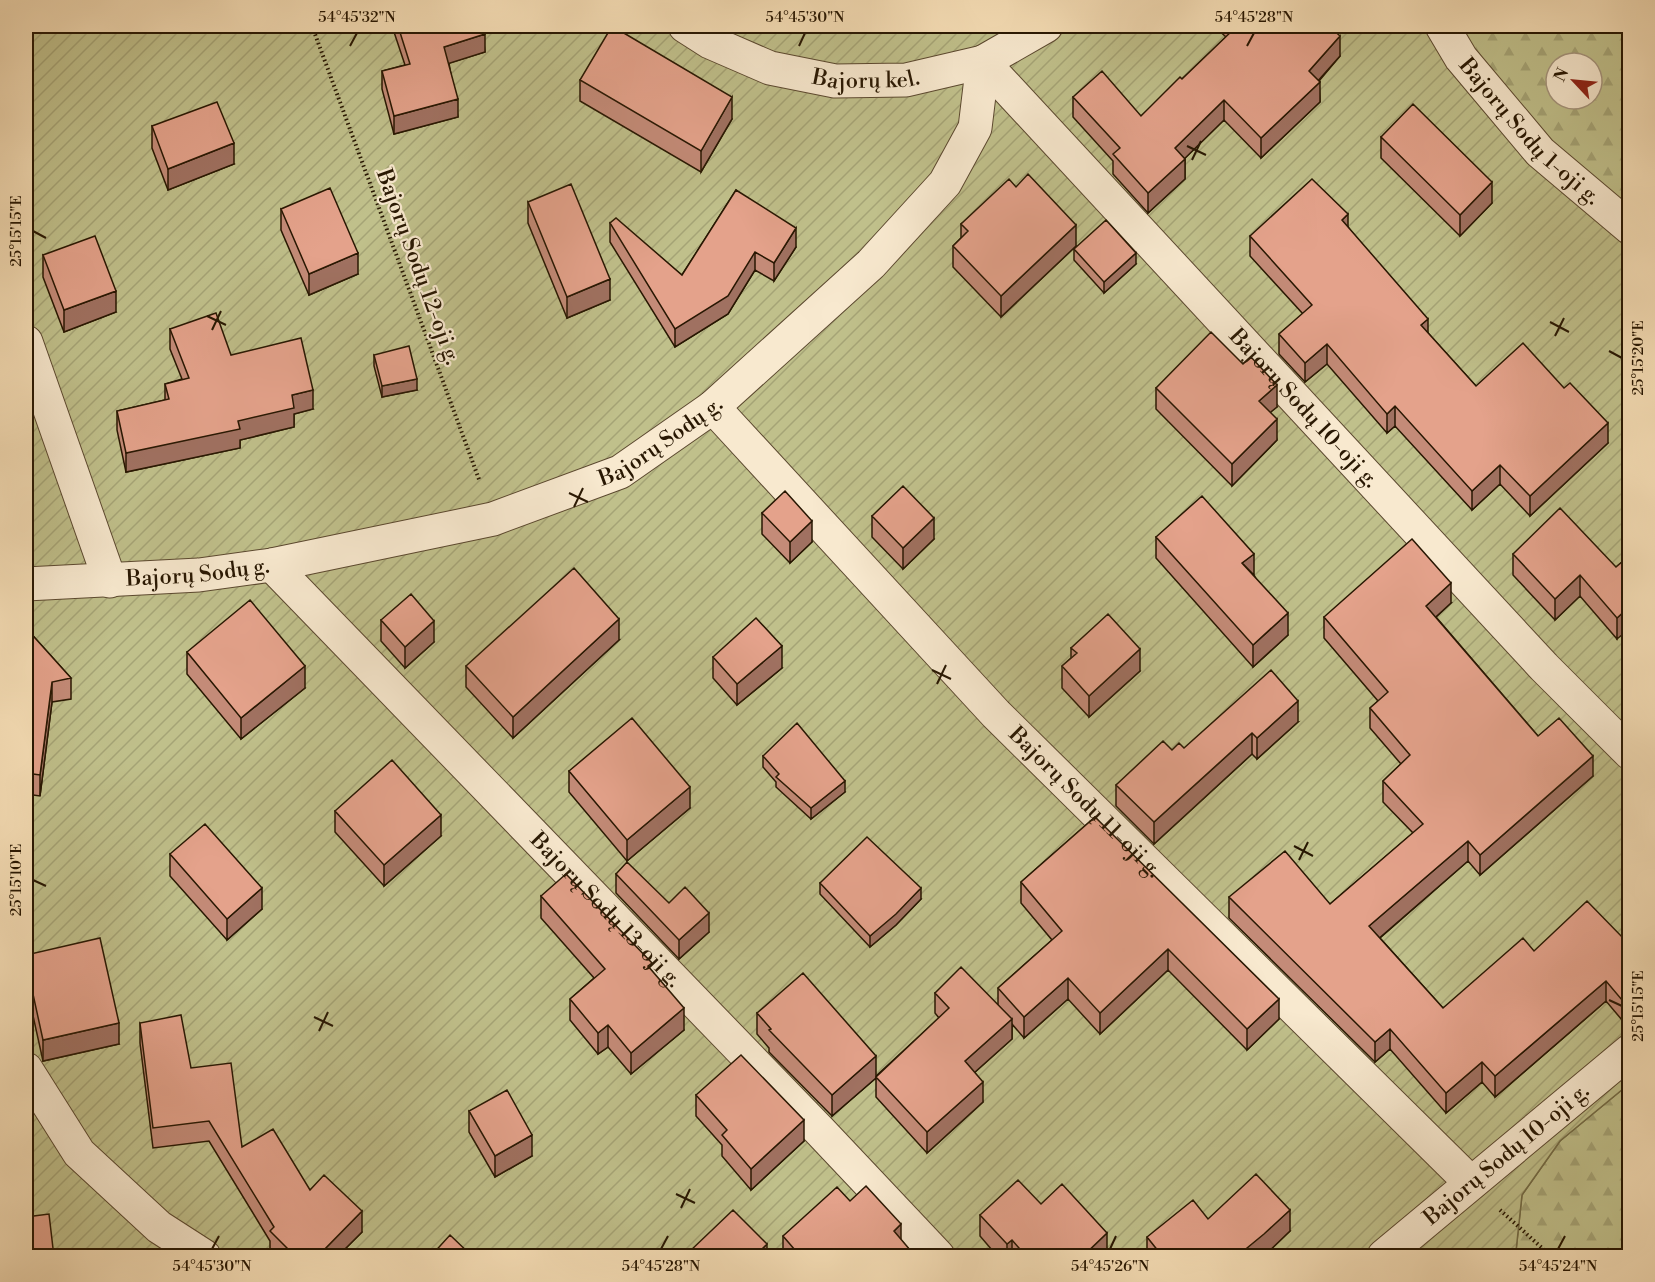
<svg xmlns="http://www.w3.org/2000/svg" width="1655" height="1282" font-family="'Libre Bodoni',serif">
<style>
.forest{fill:url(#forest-firs);stroke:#746c46;stroke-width:1.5;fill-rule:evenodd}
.garden{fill:url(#garden-furrows);stroke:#746c46;stroke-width:1.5}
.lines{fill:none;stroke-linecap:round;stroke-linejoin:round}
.minor-casing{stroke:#5b482f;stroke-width:35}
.path{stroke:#281702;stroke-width:4;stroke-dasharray:1.5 3;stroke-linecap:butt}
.minor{stroke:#f8e9cf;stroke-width:33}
.wall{fill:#c48b78;stroke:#281702;stroke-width:1.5}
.shaded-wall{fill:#a07161;stroke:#281702;stroke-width:1.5}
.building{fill:#e4a28b;stroke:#281702;stroke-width:1.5}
.ticks{fill:none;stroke:#281702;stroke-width:2}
.labels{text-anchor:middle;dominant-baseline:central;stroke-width:4.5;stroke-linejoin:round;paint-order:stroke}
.street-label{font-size:22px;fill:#281702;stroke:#f8e9cf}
.neatline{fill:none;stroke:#281702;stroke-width:2}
.ticks-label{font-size:15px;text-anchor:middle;fill:#281702}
</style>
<defs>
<pattern id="forest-firs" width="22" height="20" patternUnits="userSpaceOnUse" patternTransform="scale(1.5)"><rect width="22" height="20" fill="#c0c08b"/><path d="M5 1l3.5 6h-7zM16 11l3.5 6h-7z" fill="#a5a476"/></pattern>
<pattern id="garden-furrows" width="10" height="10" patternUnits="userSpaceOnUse" patternTransform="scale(1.5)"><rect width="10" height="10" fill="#c0c08b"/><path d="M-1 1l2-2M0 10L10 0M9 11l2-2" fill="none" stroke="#a5a476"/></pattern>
</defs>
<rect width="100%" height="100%" fill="#f5ddb5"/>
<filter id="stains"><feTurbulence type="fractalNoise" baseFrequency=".00333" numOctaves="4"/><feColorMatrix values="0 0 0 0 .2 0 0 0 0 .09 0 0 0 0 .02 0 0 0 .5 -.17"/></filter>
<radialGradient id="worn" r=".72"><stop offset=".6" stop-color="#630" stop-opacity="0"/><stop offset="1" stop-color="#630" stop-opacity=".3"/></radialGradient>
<path class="forest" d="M1459 26H1629V208L1548 140 1474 51ZM1556 63H1592V99H1556Z
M1629 1084V1256H1519L1516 1251 1522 1195 1560 1141Z"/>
<path class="garden" d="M26 26H852L878 28 897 26H1459L1475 51 1548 140 1630 208 1629 1084 1560 1141 1522 1195 1516 1251 1519 1256H26Z"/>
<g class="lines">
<defs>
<g id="minor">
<path id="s1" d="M685 26 710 42 770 68 835 81 906 80 983 62 1046 26"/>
<path id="s2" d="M1442 26 1461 58 1540 152 1630 228"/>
<path id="s3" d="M983 62 1544 667 1630 753"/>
<path d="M26 342 110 581"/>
<path id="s4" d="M713 407 996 714 1471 1183"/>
<path id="s5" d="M272 565 819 1130 938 1256"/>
<path id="s6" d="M26 584 199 575 272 565 493 519 620 472 713 407 871 264 945 183 975 128 983 62"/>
<path d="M26 1069 79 1153 159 1227 204 1256"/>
<path id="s7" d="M1384 1256 1630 1051"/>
</g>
</defs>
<use href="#minor" class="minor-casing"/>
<path class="path" d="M312 26 480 482
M1500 1210 1551 1256"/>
<use href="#minor" class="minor"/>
</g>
<path class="wall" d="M392 26H482L485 52 449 63 458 117 394 134 382 89V71L405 65Z
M1214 26H1329L1340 56 1319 81 1320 102 1261 158 1224 120 1185 158V179L1148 213 1113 174V161L1073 117V97L1141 116 1182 79 1226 37Z
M580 80 732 119 701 172 580 101Z
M152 126 234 164 168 190 152 148Z
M1381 137 1492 203 1460 236 1381 158Z
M1016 187 1076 246 1001 317 953 267V246L961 238V224Z
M736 190 796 247 774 281 755 270 728 314 675 347 610 242V223L682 275Z
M528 202 610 300 567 318 528 223Z
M281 209 358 274 309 295 281 230Z
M1348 227 1428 333 1476 386 1608 443 1530 516 1500 484 1472 510 1395 426 1387 433 1327 364 1305 382 1279 354V334L1303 314 1250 256V236Z
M1074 249 1136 264 1104 293 1074 260Z
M43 255 116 312 64 332 43 277Z
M170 329 231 355 313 409 294 414V427L240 440V448L126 472 117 430V411L165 400V384L182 379 170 349Z
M374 355 417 390 382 397 374 366Z
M1156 388 1277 407 1270 412 1277 440 1232 486 1156 409Z
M762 513 812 542 790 563 762 534Z
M872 516 934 539 903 569 872 537Z
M1156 537 1254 575 1288 635 1253 667 1156 558Z
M1513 554 1616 567 1629 556 1617 639 1580 596 1555 620 1513 575Z
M1451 603 1436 617 1538 736 1593 776 1480 875 1468 861 1380 938 1443 1008 1534 951 1624 939 1622 1020 1606 1001 1495 1097 1482 1082 1446 1113 1390 1049 1375 1062 1229 918V897L1330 904 1413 833 1383 802V781L1401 764 1370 728V708L1378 701 1324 638V617Z
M381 620 434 642 405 668 381 641Z
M26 628 71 678V699L52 702 40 796 26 794Z
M619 640 513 738 466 687V666Z
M1071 648 1140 671 1089 717 1062 688V666L1071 658Z
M187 652 305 688 241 739 187 674Z
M713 657 782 668 737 705 713 678Z
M1298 722 1257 759 1252 754 1154 844 1116 806V785L1184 748Z
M763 756 845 792 811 819 776 787V782L763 767Z
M569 771 690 808 627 861 569 792Z
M335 811 441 836 384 886 335 832Z
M1095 817 1279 1019 1247 1050 1168 970 1100 1034 1068 999 1024 1038 1012 1024V1039L975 1072 983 1102 927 1153 876 1097V1078L832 1116 769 1052V1048L757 1034V1013L876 1076 939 1018 935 1013V993L998 1004V988L1052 940 1021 903V882Z
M170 854 262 909 227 940 170 876Z
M616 874 669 903 709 932 679 959 616 893Z
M820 883 921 899 896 925 870 947 820 894Z
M541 896 652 971 684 1030 631 1074 608 1047 598 1054 570 1020V999L594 978 541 918Z
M26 955 119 1044 43 1061 26 984Z
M140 1023 191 1068 242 1147 310 1190 362 1232 337 1257H275L270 1251V1241L209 1141 153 1148 140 1043Z
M696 1095 804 1141 751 1190 722 1156V1145L696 1116Z
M469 1111 532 1156 495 1177 469 1132Z
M850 1201 901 1240 916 1257H783V1236Z
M1041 1204 1107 1254 1105 1257H998L980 1236V1215Z
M1208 1219 1290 1231 1263 1257H1147V1237Z"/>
<path class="shaded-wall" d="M485 34V52L444 65V47Z
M1340 36V56L1309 91V71Z
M27 67V89H26V68Z
M1320 82V102L1261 158V138Z
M732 97V119L701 172V151Z
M458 99V117L394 134V116Z
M1224 100V120L1175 168V148Z
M234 143V164L168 190V169Z
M1185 159V179L1148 213V193Z
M1492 182V203L1460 236V215Z
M1348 214V234L1342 220Z
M1076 225V246L1001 317V296Z
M796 228V247L774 281V263Z
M755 252V270L728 314 675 347V329Z
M358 253V274L309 295V274Z
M1136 253V264L1104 293V282Z
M610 279V300L567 318V297Z
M116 291V312L64 332V310Z
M1428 319V338L1421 325Z
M1327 344V364L1305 382V363Z
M417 379V390L382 397V386Z
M1277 385V407L1259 422V401Z
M313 390V409L294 414V427L240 440V448L126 472V453L292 395Z
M1395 406V426L1387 433V414Z
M1277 419V440L1232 486V464Z
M1608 423V443L1530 516V496Z
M1500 465V484L1472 510V491Z
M934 518V539L903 569V548Z
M812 521V542L790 563V542Z
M1254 554V575L1242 563Z
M1580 575V596L1555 620V599Z
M1451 583V603L1426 626V606Z
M1629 607V629L1617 639V618Z
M1288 613V635L1253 667V645Z
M619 619V640L513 738V717Z
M434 621V642L405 668V647Z
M782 646V668L737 705V684Z
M1140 649V671L1089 717V696Z
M305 666V688L241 739V718Z
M52 682V702L40 796V775Z
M1298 701V722L1257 759V738Z
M1252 733V754L1154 844V822Z
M1593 756V776L1480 875V855Z
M845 781V792L811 819V808Z
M690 787V808L627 861V840Z
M441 815V836L384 886V865Z
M1468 841V861L1369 947V926Z
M27 846V868H26V847Z
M262 888V909L227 940V919Z
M921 888V899L896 925 870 947V936Z
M709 913V932L679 959V940Z
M1168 949V970L1100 1034V1013Z
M1068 978V999L1024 1038V1017Z
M1606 981V1001L1495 1097V1076Z
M1629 993V1014L1622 1020V1000Z
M1279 999V1019L1247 1050V1029Z
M684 1008V1030L631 1074V1053Z
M1012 1019V1039L965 1081V1061Z
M119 1023V1044L43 1061V1040Z
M608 1025V1047L598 1054V1033Z
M1390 1029V1049L1375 1062V1042Z
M876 1056V1078L832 1116V1095Z
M1482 1062V1082L1446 1113V1093Z
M983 1082V1102L927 1153V1132Z
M804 1120V1141L751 1190V1169Z
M532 1135V1156L495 1177V1156Z
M1290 1210V1231L1263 1257H1236Z
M362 1211V1232L337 1257H317Z
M901 1224V1244L894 1231Z
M1107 1233V1254L1105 1257H1082Z
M1012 1240V1257H1007V1244Z
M767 1244V1257H754Z"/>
<path class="building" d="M398 26H482L485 34 444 47 458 99 394 116 382 71 410 64Z
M612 26 732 97 701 151 580 80Z
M1235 26H1329L1340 36 1309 71 1320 82 1261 138 1224 100 1175 148 1185 159 1148 193 1113 154 1120 148 1073 97 1102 71 1141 116 1180 77 1182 79 1236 27Z
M217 102 234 143 168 169 152 126Z
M1413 104 1492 182 1460 215 1381 137Z
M1028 174 1076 225 1001 296 953 246 968 231 961 224 1009 179 1016 187Z
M1312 179 1348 214 1342 220 1428 319 1421 325 1476 386 1523 343 1564 388 1570 383 1608 423 1530 496 1500 465 1472 491 1395 406 1387 414 1327 344 1305 363 1279 334 1312 305 1250 236Z
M571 184 610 279 567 297 528 202Z
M330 188 358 253 309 274 281 209Z
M736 190 796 228 774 263 755 252 728 296 675 329 610 223 616 218 682 275Z
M1106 220 1136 253 1104 282 1074 249Z
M95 236 116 291 64 310 43 255Z
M216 313 231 355 301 338 313 390 292 395 294 408 238 421 240 429 126 453 117 411 169 399 165 384 189 378 170 329Z
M1211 332 1243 364 1251 357 1277 385 1259 401 1277 419 1232 464 1156 388Z
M409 346 417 379 382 386 374 355Z
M903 486 934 518 903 548 872 516Z
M785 491 812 521 790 542 762 513Z
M1202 496 1254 554 1242 563 1288 613 1253 645 1156 537Z
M1560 508 1616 567 1629 556V607L1617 618 1580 575 1555 599 1513 554Z
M1412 539 1451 583 1426 606 1538 736 1559 718 1593 756 1480 855 1468 841 1369 926 1443 1008 1523 938 1534 951 1587 901 1624 939 1629 934V993L1622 1000 1606 981 1495 1076 1482 1062 1446 1093 1390 1029 1375 1042 1229 897 1285 851 1330 904 1423 824 1383 781 1410 755 1370 708 1388 692 1324 617Z
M574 568 619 619 513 717 466 666Z
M411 594 434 621 405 647 381 620Z
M250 600 305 666 241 718 187 652Z
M1108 614 1140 649 1089 696 1062 666 1077 653 1071 648Z
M756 618 782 646 737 684 713 657Z
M26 628 71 678 52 682 40 775 26 773Z
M1271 670 1298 701 1257 738 1252 733 1154 822 1116 785 1163 741 1172 750 1179 743 1184 748Z
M632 718 690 787 627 840 569 771Z
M797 723 845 781 811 808 776 777 779 774 763 756Z
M392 760 441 815 384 865 335 811Z
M1095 817 1279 999 1247 1029 1168 949 1100 1013 1068 978 1024 1017 998 988 1062 931 1021 882Z
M205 824 262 888 227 919 170 854Z
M867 837 921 888 896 914 870 936 820 883Z
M627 862 669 903 685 887 709 913 679 940 616 874Z
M566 874 652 963 648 966 684 1008 631 1053 608 1025 598 1033 570 999 605 969 541 896Z
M100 938 119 1023 43 1040 26 962V955Z
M961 967 1012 1019 965 1061 983 1082 927 1132 876 1077 949 1008 935 993Z
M803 973 876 1056 832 1095 769 1030 771 1029 757 1013Z
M181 1015 191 1068 231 1063 242 1147 273 1129 310 1190 324 1175 362 1211 317 1257H296L270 1231 274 1227 209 1121 153 1128 140 1023Z
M741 1055 804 1120 751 1169 722 1135 727 1130 696 1095Z
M507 1090 532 1135 495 1156 469 1111Z
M1256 1174 1290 1210 1264 1234 1236 1257H1163L1147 1237 1193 1200 1208 1219Z
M1018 1180 1041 1204 1062 1184 1107 1233 1082 1257H1027L1012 1240 1007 1244 980 1215Z
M866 1186 901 1224 894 1231 916 1257H801L783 1236 837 1187 850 1201Z
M733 1210 767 1244 754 1257H693L689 1252Z
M49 1214 54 1257H26V1217Z
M450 1235 473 1257H430Z"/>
<path class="ticks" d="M350 46 357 33M799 46 805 33M1247 46 1254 33M1187 146 1206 155M1192 160 1201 141M33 231 46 238M207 316 226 325M1550 322 1569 332M212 330 221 311M1555 336 1564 318M1609 351 1622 358M569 493 588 502M574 507 583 488M932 670 951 679M937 684 946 665M1294 846 1313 856M1299 860 1308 842M33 880 46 886M1609 1000 1622 1006M314 1017 333 1026M319 1031 328 1012M676 1194 695 1203M681 1208 690 1189M212 1249 219 1236M661 1249 668 1236M1110 1249 1116 1236M1558 1249 1565 1236"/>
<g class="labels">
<g class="street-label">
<text stroke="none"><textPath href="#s1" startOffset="192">Bajorų kel.</textPath></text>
<text stroke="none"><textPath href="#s2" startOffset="138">Bajorų Sodų 1-oji g.</textPath></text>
<text transform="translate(418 267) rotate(70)">Bajorų Sodų 12-oji g.</text>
<text stroke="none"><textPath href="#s3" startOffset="472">Bajorų Sodų 10-oji g.</textPath></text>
<text stroke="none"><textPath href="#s6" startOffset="658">Bajorų Sodų g.</textPath></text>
<text stroke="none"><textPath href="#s6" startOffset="172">Bajorų Sodų g.</textPath></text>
<text stroke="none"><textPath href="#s4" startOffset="543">Bajorų Sodų 11-oji g.</textPath></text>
<text stroke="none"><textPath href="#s5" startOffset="480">Bajorų Sodų 13-oji g.</textPath></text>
<text stroke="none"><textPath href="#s7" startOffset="159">Bajorų Sodų 10-oji g.</textPath></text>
</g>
</g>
<rect width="1655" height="1282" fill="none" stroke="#f5ddb5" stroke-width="66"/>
<g transform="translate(1574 81) rotate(296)"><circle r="28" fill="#f8e9cf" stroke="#a5957d" stroke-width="1.5"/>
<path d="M0-4.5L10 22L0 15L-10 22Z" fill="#8f2418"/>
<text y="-9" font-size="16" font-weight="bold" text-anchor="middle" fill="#281702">N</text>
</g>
<rect x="33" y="33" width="1589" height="1216" class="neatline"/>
<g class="ticks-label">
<text x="357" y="22">54°45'32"N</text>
<text x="805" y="22">54°45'30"N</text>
<text x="1254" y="22">54°45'28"N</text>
<text transform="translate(16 231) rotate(-90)" y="5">25°15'15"E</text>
<text transform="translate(1638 358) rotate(-90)" y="5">25°15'20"E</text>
<text transform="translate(16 880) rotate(-90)" y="5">25°15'10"E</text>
<text transform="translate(1638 1006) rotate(-90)" y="5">25°15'15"E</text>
<text x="212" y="1271">54°45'30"N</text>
<text x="661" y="1271">54°45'28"N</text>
<text x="1110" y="1271">54°45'26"N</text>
<text x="1558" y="1271">54°45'24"N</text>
</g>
<rect width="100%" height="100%" filter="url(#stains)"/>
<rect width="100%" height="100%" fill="url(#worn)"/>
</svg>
